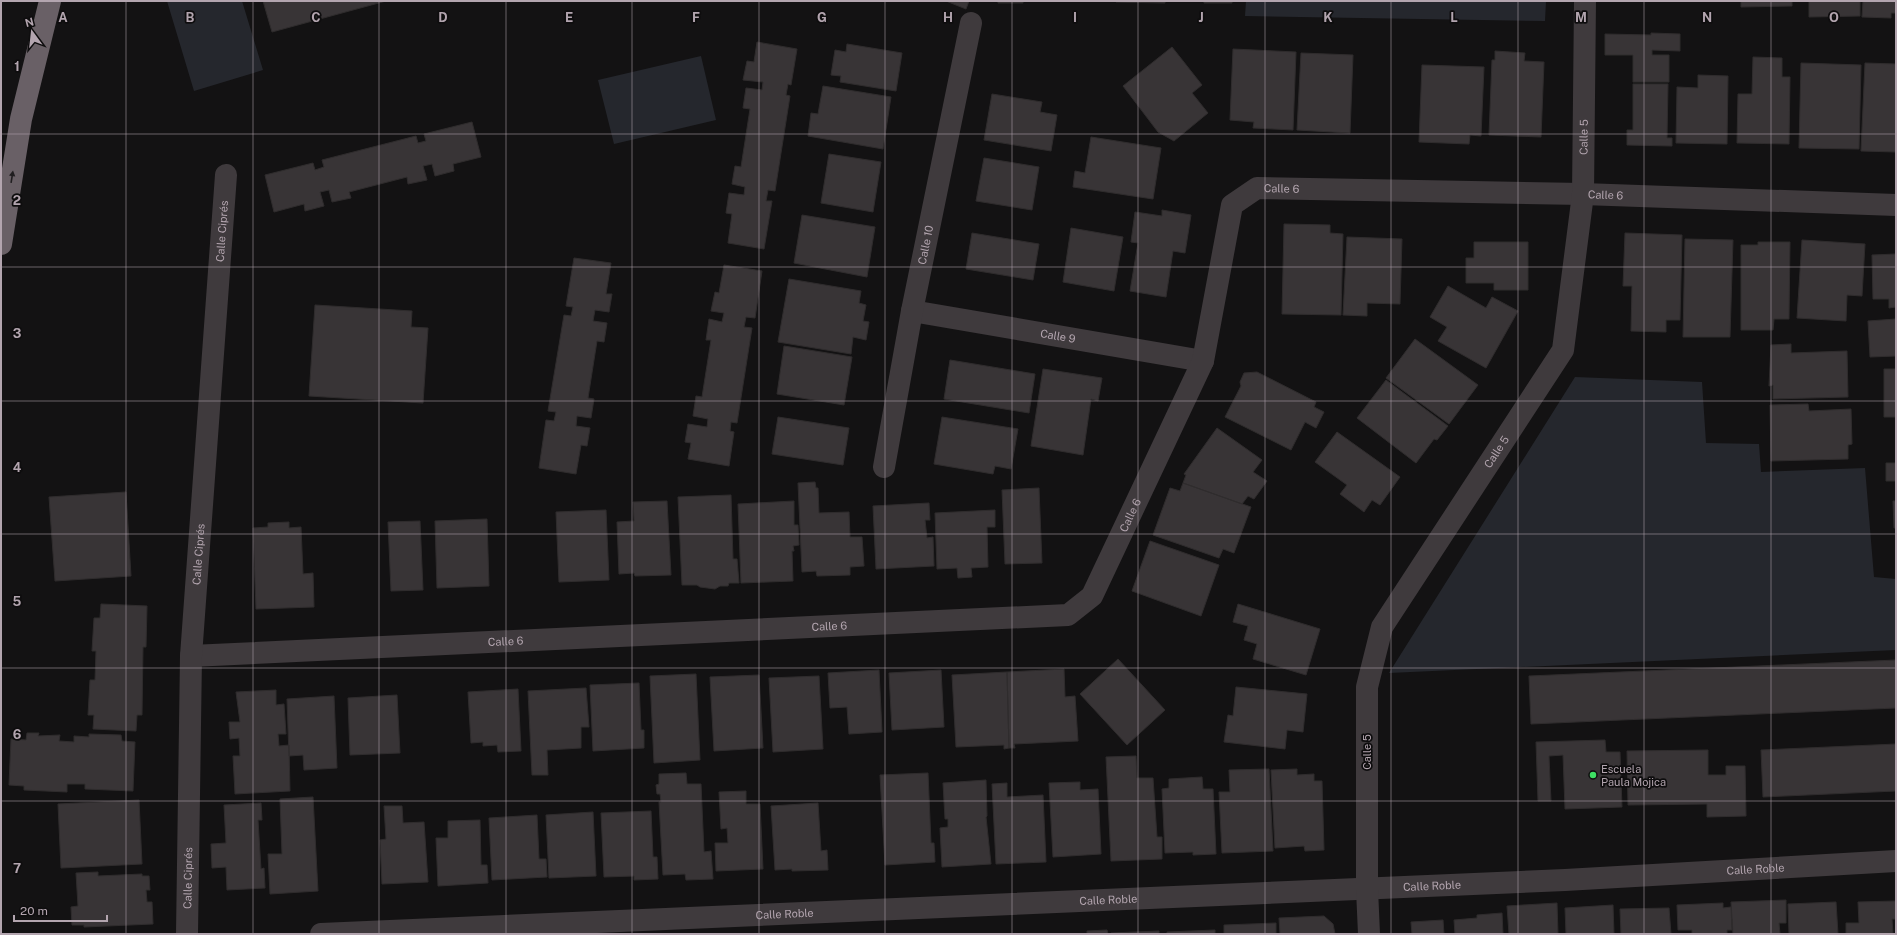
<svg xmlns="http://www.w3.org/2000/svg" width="1897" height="935" font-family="'Public Sans',sans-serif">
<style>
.green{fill:#25272d}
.building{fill:#383436;stroke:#2f2c2d}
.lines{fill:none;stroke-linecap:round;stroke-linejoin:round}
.minor{stroke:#3f3a3d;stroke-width:22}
.highway{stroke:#696066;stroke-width:22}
.oneway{fill:#201e20}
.grid{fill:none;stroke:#b3a5af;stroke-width:1;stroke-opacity:0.55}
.poi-dot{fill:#3ee064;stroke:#0e0d0e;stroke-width:1.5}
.labels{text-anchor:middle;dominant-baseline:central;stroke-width:3.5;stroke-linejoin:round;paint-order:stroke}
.street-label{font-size:11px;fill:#b3a5af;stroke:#0e0d0e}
.poi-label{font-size:11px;fill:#b3a5af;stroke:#0e0d0e;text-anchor:start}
.grid-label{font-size:13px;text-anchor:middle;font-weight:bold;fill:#b3a5af;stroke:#0e0d0e;stroke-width:3.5;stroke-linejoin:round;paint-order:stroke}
</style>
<rect width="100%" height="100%" fill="#131213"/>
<path class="green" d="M167 1H242L263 70 194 91Z
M1246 1H1546L1545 21 1245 16Z
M701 56 716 120 614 144 598 80Z
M1575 377 1702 382 1706 443 1759 444 1761 472 1865 468 1874 577 1896 579V650L1389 673Z"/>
<path class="building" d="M263 1H386L272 32Z
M946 1H969L966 9Z
M998 1H1023V3H998Z
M1116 1H1165V3L1116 2Z
M1204 1H1232V3H1204Z
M1741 1H1792V6L1741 7Z
M1809 1H1860V16L1809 17Z
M1863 1H1896V13H1891V18L1862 17Z
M1651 33 1680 34V51L1652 50V55H1669V82H1633V55H1605V34L1651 35Z
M757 42 797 49 791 85 788 84 786 95 790 96 775 191 768 190 766 201H772L764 249 728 243 732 214 726 213 729 193 744 195 745 187 732 184 735 166 741 167 750 109 743 108 746 88 762 90 763 82 743 80 747 61 754 62Z
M847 44 902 53 896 91 840 82 841 76 831 75 835 50 846 52Z
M1172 47 1202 85 1192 93 1208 113 1174 141 1158 132 1123 86Z
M1233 49 1296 52 1293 130 1253 128 1254 122 1230 120Z
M1495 51 1525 53 1524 61 1544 62 1541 137 1489 135 1492 60H1495Z
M1301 53 1353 55 1350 133 1297 130Z
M1753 57 1782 58V77H1790L1789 144 1737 143 1738 94H1752Z
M1801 63 1861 65 1859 149 1799 148Z
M1865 63 1896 64V152L1861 151Z
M1422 65 1484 67 1481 136 1470 135 1469 144 1419 142Z
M1698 75 1728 76 1727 144 1676 143 1677 87 1698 88Z
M1633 84H1668L1667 138H1672V146L1627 145V130H1633Z
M823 86 891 97 883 149 808 136 811 113 818 114Z
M992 94 1042 102 1040 112 1057 115 1051 151 984 140Z
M472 122 481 157 453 164 454 171 435 176 432 164 423 166 427 180 408 184 407 177 349 192 351 198 332 202 329 190 320 192 324 206 305 211 304 204 274 212 265 175 313 163 315 170 324 167 322 160 416 136 418 143 426 141 424 134Z
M1091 137 1161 148 1153 199 1073 187 1075 171 1085 173Z
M829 154 881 162 873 212 821 203Z
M984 158 1039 167 1032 210 976 201Z
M1162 210 1191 215 1185 253 1173 251 1166 297 1130 291 1138 243 1131 242 1135 212 1162 216Z
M802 215 875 227 867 277 794 263Z
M1284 224 1330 225V233L1343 234 1341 315 1282 314Z
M1071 228 1123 237 1114 291 1063 282Z
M972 233 1039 244 1033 280 966 269Z
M1625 233 1682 235 1680 320H1666V332L1631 331 1632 286H1623Z
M1347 237 1402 239 1400 304 1367 303V316L1343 315Z
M1685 239 1733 240 1730 337H1683Z
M1802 240 1865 244 1862 296 1847 295 1846 321 1797 318Z
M1474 242H1528V290H1494V283H1466V258H1474Z
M1758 242H1790L1789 319H1774L1773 330H1741V245H1758Z
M1896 254V307L1889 308V299H1873L1872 255Z
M574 258 611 263 606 294H612L609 312 595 310 593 321 607 323 604 342 597 341 588 398 594 399 591 418 577 416 576 426 590 428 587 446 581 445 576 474 539 468 546 420 554 421 556 412 548 411 564 315 571 316 573 307 566 306Z
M724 265 762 271 755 318 746 317 744 327 752 328 737 423 731 422 730 431 734 432 729 466 688 459 691 443 685 442 688 424 707 427 708 419 693 416 696 396 702 397 711 340H706L709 319 722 322 724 313 711 311 715 292 719 293Z
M789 279 861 291 859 303 866 305 863 321 869 322 866 340 853 337 851 354 778 342Z
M1448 286 1486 308 1492 297 1518 311 1486 368 1438 341 1447 327 1430 317Z
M315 305 412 311 411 327 428 328 423 403 309 396Z
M1896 319V356L1870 357 1868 321Z
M1415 339 1478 385 1449 424 1386 378Z
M1791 344V353L1847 351 1848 397 1773 399V385L1769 386 1771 345Z
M784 346 852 357 844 405 777 394Z
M950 360 1035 374 1029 413 944 399Z
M1043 369 1102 378 1098 401 1091 399 1083 455 1031 446Z
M1884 369H1896V417H1884Z
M1257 372 1316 402 1314 407 1324 412 1316 428 1305 422 1291 450 1225 417 1241 386 1240 382 1244 373Z
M1386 380 1448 426 1437 440 1434 439 1416 463 1357 418Z
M1808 404 1809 411 1851 409 1852 444 1848 445V459L1771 461 1770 405Z
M778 417 849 428 843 465 772 454Z
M942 417 1018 429 1011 469 995 466 993 474 934 464Z
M1217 428 1262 460 1253 472 1267 481 1254 499 1248 496 1242 504 1183 483 1186 475 1184 474Z
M1337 432 1400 477 1380 505 1372 500 1364 512 1340 494 1347 485 1315 462Z
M1886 463H1896V481H1886Z
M815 482 816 488H818L819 513 849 512 850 537H862L864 566 850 567V575L817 576 816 571 802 572 798 483Z
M1183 483 1251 507 1234 553 1223 549 1219 558 1153 535 1170 488 1180 491Z
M1039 488 1042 563 1005 564 1002 490Z
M126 492 131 576 55 581 49 497Z
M731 495 733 559H737L739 583H729L728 586H720L715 589 700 587 697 585H682L678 497Z
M667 501 671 575 635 576 634 573 619 574 617 522 634 521 633 502Z
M794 501V525H798L799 545 793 546 794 551H792L793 581 741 583 738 504Z
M1893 501H1896V528H1894Z
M929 503 930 520H925L927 538 933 537 934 566 876 569 873 506Z
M606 510 609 580 559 582 556 512Z
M995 510V527H987L988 567 971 568 972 577 958 578 957 568 937 569 935 513Z
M487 519 489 586 437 588 435 521Z
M420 521 423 590 391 591 388 522Z
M289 522V528L301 527 303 574 313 573 314 607 256 609 253 528 268 527V523Z
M1150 541 1219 565 1201 616 1132 591Z
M101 604 147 606 146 647H143L142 715H137L136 731 93 729 94 715H88L90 680H95L96 651H92L94 618H100Z
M1238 604 1320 629 1306 675 1253 659 1257 644 1244 640 1248 626 1233 622Z
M1118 659 1165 710 1127 745 1080 694Z
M1896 660V708L1531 724 1529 676Z
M1064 669 1065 697 1075 696 1078 741 1014 744 1015 748H1009L1007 672Z
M879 670 882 732 849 734 847 707 830 708 828 673Z
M941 670 944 727 892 730 889 673Z
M1007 672 1009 748 1004 749V745L956 747 952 675Z
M696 674 700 760 654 763 650 676Z
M759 675 763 748 714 751 710 677Z
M819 676 823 749 773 752 769 678Z
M639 683 641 730H644V748L593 751 590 685Z
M1236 687 1307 694 1303 732 1287 730 1285 749 1224 742 1228 715 1233 716Z
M586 688 589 727H581V748L547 750 548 775H532L528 691Z
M518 689 521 751 498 752 497 745 483 746V742L471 743 468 692Z
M276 690V705L284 704 286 734H278L279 746 289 745 290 791 235 794 233 756H240L239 738 230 739 229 722H240L236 692Z
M397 695 400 753 350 755 348 698Z
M334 696 337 768 304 770 303 755 289 756 287 699Z
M27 733H39L38 736 60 735 59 741 74 742V736L89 737V734L121 735 122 741 135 742 133 791 85 789V784H67V792L24 790V786L9 785 11 739 26 740Z
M1605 740 1606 752H1620L1622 807 1565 809 1563 755 1549 756 1551 801H1538L1536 742Z
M1896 744V791L1763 797 1761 750Z
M1708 750V775H1726V766H1745L1746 816 1707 817V804L1628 805 1627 751Z
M1136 756 1137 778H1153L1157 837H1162V859L1111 861 1106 757Z
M1269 769 1273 851 1222 853 1219 792H1230L1229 770Z
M1297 769V775L1314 774V781H1322L1324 850 1305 851 1304 846 1275 848 1271 770Z
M686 773 687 784H701L704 852 711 851 713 879 686 880 685 874 663 875 659 802H661L660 794H657L656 785 659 784V774Z
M928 773 931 843H934L935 862 885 865 880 775Z
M1202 777 1203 789H1213L1216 854 1193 855V852L1165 853 1162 789 1169 788V779Z
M986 780 987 816 986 817 991 864 942 867 940 828 948 827V819H945L943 783Z
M1080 782V790L1098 789 1101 854 1053 857 1049 783Z
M1007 783V797L1043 795 1046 862 996 864 992 784Z
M746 791V804H760L763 869 716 871 715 843H728L727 828 721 829 719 792Z
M313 797 318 891 270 894 268 854H282L280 799Z
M139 800 142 864 61 868 58 804Z
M261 803 262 820H258L261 869 264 868 265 888 227 890 226 867 212 868 211 844 226 843 224 805Z
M818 803 821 851 827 850 828 870 792 871V869L775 870 771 806Z
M384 806H402L403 823 424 822 428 882 382 884 380 840 386 839Z
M651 811 653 857H657L658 879 634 880V876L604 877 601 813Z
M593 812 596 876 549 878 546 815Z
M537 815 539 859H546L547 877 492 880 489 818Z
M480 820 481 865H487L488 883 438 886 436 838H448V821Z
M98 872V876L142 874V876H149L150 890H146L147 902H152L153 924 84 927V925H72L71 907 78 906 76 873Z
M1786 900V923H1779L1780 934H1733L1731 902Z
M1896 901V919H1892L1893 934H1846V923H1859L1858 902Z
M1836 902 1838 934H1789L1788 904Z
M1557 903 1558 934H1509L1507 906Z
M1723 903V908L1731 907 1732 930H1727V934H1692V930H1678L1677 905Z
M1613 905 1614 934H1566L1565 908Z
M1669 908 1671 934H1621L1620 909Z
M1502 913 1503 934H1455L1454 920 1477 918V915Z
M1324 916 1333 924 1335 934H1280L1279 918Z
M1443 920 1444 934H1412L1411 922Z
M1276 923V934H1224V925Z
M1107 930 1108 934H1087V931Z
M1215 930V934H1167V932Z
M1159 931V934H1111V933Z"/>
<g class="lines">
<g class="minor">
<path id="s1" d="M912 311 1203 361"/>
<path id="s2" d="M884 467 912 311 971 23"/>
<path id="s3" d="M191 656 1068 615 1092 596 1203 361 1232 205 1257 188 1583 194 1896 205"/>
<path id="s4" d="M187 934 191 656 226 175"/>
<path id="s5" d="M321 934 1565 880 1896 861"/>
<path id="s6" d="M1369 934 1367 889V687L1382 627 1563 350 1583 194 1585 1"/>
</g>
<path class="highway" d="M1 244 21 119 50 1"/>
</g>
<defs><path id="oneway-solid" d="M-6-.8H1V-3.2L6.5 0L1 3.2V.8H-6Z"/></defs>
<use class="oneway" href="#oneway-solid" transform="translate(12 177) rotate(-81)"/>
<path class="grid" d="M126 1V934M253 1V934M379 1V934M506 1V934M632 1V934M759 1V934M885 1V934M1012 1V934M1138 1V934M1265 1V934M1391 1V934M1518 1V934M1644 1V934M1771 1V934M1 134H1896M1 267H1896M1 401H1896M1 534H1896M1 668H1896M1 801H1896"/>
<circle class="poi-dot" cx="1593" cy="775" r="4"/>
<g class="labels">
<g class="street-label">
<text stroke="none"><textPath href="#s6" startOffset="854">Calle 5</textPath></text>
<text stroke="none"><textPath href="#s3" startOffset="1382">Calle 6</textPath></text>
<text stroke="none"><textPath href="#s3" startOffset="1706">Calle 6</textPath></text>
<text stroke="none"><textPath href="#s4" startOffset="704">Calle Ciprés</textPath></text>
<text stroke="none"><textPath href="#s2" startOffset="226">Calle 10</textPath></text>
<text stroke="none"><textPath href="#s1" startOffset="148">Calle 9</textPath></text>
<text stroke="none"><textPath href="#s6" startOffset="518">Calle 5</textPath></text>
<text stroke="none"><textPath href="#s3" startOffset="998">Calle 6</textPath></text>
<text stroke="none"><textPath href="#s4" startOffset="380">Calle Ciprés</textPath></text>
<text stroke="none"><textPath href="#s3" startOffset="639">Calle 6</textPath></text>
<text stroke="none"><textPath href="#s3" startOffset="315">Calle 6</textPath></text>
<text transform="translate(1367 752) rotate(-90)">Calle 5</text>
<text stroke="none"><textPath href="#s5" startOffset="1436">Calle Roble</textPath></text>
<text stroke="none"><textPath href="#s4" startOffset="56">Calle Ciprés</textPath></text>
<text stroke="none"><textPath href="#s5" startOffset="1112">Calle Roble</textPath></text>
<text stroke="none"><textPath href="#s5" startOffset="788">Calle Roble</textPath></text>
<text stroke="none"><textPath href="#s5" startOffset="464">Calle Roble</textPath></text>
</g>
<g class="poi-label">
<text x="1601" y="769">Escuela<tspan x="1601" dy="13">Paula Mojica</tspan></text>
</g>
</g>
<g class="grid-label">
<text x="63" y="22">A</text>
<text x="190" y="22">B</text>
<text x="316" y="22">C</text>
<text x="443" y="22">D</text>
<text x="569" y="22">E</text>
<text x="696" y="22">F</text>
<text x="822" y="22">G</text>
<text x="948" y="22">H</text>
<text x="1075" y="22">I</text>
<text x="1201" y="22">J</text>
<text x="1328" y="22">K</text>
<text x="1454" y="22">L</text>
<text x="1581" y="22">M</text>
<text x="1707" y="22">N</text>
<text x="1834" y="22">O</text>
<text x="17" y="71">1</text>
<text x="17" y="205">2</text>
<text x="17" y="338">3</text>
<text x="17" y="472">4</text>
<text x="17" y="606">5</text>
<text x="17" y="739">6</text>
<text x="17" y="873">7</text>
</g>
<rect width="1897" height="935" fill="none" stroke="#b3a5af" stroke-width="4"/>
<g transform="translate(32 32) rotate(345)" stroke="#0e0d0e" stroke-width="3" paint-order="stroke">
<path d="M0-3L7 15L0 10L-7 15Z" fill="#b3a5af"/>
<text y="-6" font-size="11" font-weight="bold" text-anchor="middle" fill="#b3a5af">N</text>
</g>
<path d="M14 915v6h93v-6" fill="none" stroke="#b3a5af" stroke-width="2"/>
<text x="20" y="915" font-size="12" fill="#b3a5af" stroke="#0e0d0e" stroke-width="3" paint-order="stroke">20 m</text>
</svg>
